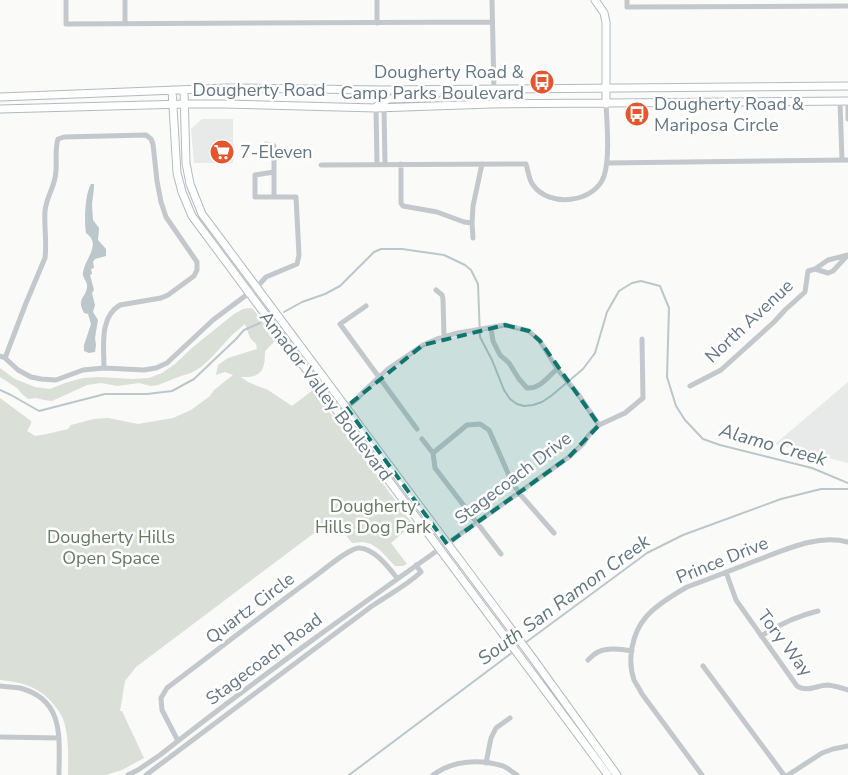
<svg xmlns="http://www.w3.org/2000/svg" width="848" height="775" font-family="'Nunito Sans',sans-serif">
<style>
.built{fill:#e8e9e9}
.green{fill:#dadfd7}
.water{fill:#bbc7cb}
.lines{fill:none;stroke-linecap:round;stroke-linejoin:round}
.stream{stroke:#bbc7cb;stroke-width:2}
.secondary-casing{stroke:#b3babf;stroke-width:9}
.street{stroke:#c3c8cc;stroke-width:5}
.secondary{stroke:#fff;stroke-width:7}
.marked{fill:#0f766e;fill-opacity:0.2;stroke:#0f766e;stroke-width:4;stroke-dasharray:10 6;stroke-linejoin:round}
.labels{text-anchor:middle;dominant-baseline:central;stroke-width:5;stroke-linejoin:round;paint-order:stroke}
.poi-label{font-size:18px;fill:#657683;stroke:#fff;text-anchor:start}
.street-label{font-size:18px;fill:#657683;stroke:#fff}
.park-label{font-size:18px;fill:#687a64;stroke:#fff}
.water-label{font-size:19px;font-style:italic;fill:#60757c;stroke:#fff}
</style>
<rect width="100%" height="100%" fill="#fafaf8"/>
<path class="built" d="M202 119H233V163H194L191 129Z
M848 382V463L775 444Z"/>
<path class="green" d="M250 308 253 309 276 340 265 351C265 370 262 378 241 377L248 382 268 390 292 406 313 390 413 524 391 543 407 564 403 566H395L380 550 371 544 363 542 352 543 333 519 136 667 125 681 120 711H122L144 758 122 770 106 775H68C68 759 69 741 65 725 63 717 59 711 54 705 40 687 22 682 0 680V398L31 421V424L27 431 35 436 47 434 68 429 71 425 94 419 108 418 138 424 173 418 191 410 210 396 214 390 233 375 225 372 216 375 218 365 228 358 257 349 256 344 250 338 245 324 232 335 211 358 201 367 191 373 181 376 158 385 151 386 139 383 117 386 101 383 87 385 52 401 44 400 36 398 28 399 22 394 17 388 0 377V368L15 379 35 387 50 389 65 383 83 378 99 377 132 379 149 378 162 373 175 364 193 347 234 314 243 309Z"/>
<path class="water" d="M91 184H94V188L92 204 93 220 99 228 98 240 106 249V256L95 259 93 262 94 268 91 269 92 274 90 275 94 290 92 293 95 305 93 312 98 320 95 338 96 345 95 352 89 353 84 351V345L91 324 88 314 84 313C76 298 86 298 87 287 88 282 82 278 83 272 85 259 102 244 86 233 84 221 85 194 91 184Z"/>
<g class="lines">
<path class="stream" d="M284 312 302 302 325 294 340 286 374 252 381 249H402L444 255 465 265 471 270 478 284 480 337 492 360 504 390 510 399 517 404 524 406 533 405 542 402 551 396 583 369 595 353 607 312 619 291 632 283 641 281 660 286 669 308 667 377 676 406 685 420 703 439 720 445 812 468 848 483
M0 390 11 395 39 411 105 394H147L172 391 194 379 236 339 244 330 260 323
M525 643 647 553 683 535 781 499 821 489H848
M349 775 513 652"/>
<defs>
<path id="secondary" d="M595 0 604 13 606 22V104
M172 90 177 173 182 192 192 216 334 407 608 775
M184 90 186 163 190 184 202 214 532 657 617 775
M0 97 227 88 382 90 848 86
M376 107 388 99 424 98 433 96 443 90
M0 109 185 104H224L376 108 491 104 848 101"/>
</defs>
<use href="#secondary" class="secondary-casing"/>
<path class="street" d="M66 0V24L491 22
M125 0V24
M377 0V23
M492 0 494 90
M627 0V7L848 6
M848 101V119
M840 102 842 160
M376 108 377 164
M384 108 385 164
M266 144 274 146V196
M607 163 848 160
M401 164V203L403 206 437 212 464 222 472 223
M321 165 526 164C528 170 529 180 533 185 549 208 595 203 604 176 610 159 607 123 606 104
M473 238 472 223 473 206 482 164
M815 269 828 273 833 271 847 256
M436 290 442 295 443 299 444 337
M366 306 340 324 417 429
M491 328 493 341 500 355 509 363 519 379 527 388C540 389 548 377 557 369
M0 356 5 358 18 370 31 377 41 379 56 380 83 370 104 368 144 370 156 368 167 363 213 320 257 287 266 277 297 264 299 255 296 197H255V175L274 172
M5 358 26 303 45 258C47 242 44 227 45 211 46 199 53 189 55 178 58 165 54 152 58 139L64 137 146 135 151 139 153 144 157 181 161 202 166 217 197 262V270L194 276 168 295 161 298 120 305C99 317 104 347 104 368
M690 386 721 370 774 322 785 310 805 292 808 271 815 269 828 260 848 255
M339 413 357 399 364 391 388 369 423 345 437 339 458 333 505 325 529 331 540 341 558 370 578 394 599 425
M422 439 433 453
M501 554 435 468 433 453 467 425 480 424 489 430 511 480 519 493 554 533
M726 572 736 600 797 686C807 693 817 685 828 685 835 686 842 688 848 690
M761 636C780 624 796 616 818 611
M588 660C591 657 594 654 598 652 608 647 622 649 632 651
M703 666 784 775
M0 686C6 687 13 687 20 688 65 700 59 738 59 775
M0 737 59 738
M178 741 162 710 161 698 167 688C216 651 265 613 314 577 324 570 349 548 359 548 374 548 389 568 397 578
M486 763 491 738 496 728 510 718
M128 775 138 770 160 755C292 651 432 555 569 457L583 444 589 435 599 425 625 413 643 398 642 339
M146 775 372 606C388 595 406 586 421 572L416 565
M433 775C453 760 480 759 503 766 508 768 512 772 517 775
M702 775 642 694C640 689 636 684 634 680 627 660 632 633 646 617 656 605 673 595 687 587 709 579 732 570 755 561 785 550 816 534 848 542
M788 775 822 753 833 749 848 746"/>
<use href="#secondary" class="secondary"/>
</g>
<path class="marked" d="M505 325 529 331 540 341 599 425 569 457 447 544 346 407 423 345Z"/>
<defs>
<symbol id="bus-disc" viewBox="-11 -11 22 22"><circle r="9.5" fill="#e4572e" stroke="#fff"/><path d="M-5-6H5V4H4V6H2V4H-2V6H-4V4H-5ZM-3.5-4V0h7V-4ZM-3.5 1.2v1.5H-2V1.2ZM2 1.2v1.5H3.5V1.2Z" fill="#fff"/></symbol>
<symbol id="supermarket-disc" viewBox="-11 -11 22 22"><circle r="9.5" fill="#e4572e" stroke="#fff"/><path d="M-6-5.5h2.5l.6 2H6L4.5 2H-2.5L-4.4-4H-6ZM-1.5 3.2a1.3 1.3 0 1 0 .1 0ZM3 3.2a1.3 1.3 0 1 0 .1 0Z" fill="#fff"/></symbol>
</defs>
<g fill-rule="evenodd">
<use href="#bus-disc" x="528" y="68" width="28" height="28"/>
<use href="#bus-disc" x="623" y="100" width="28" height="28"/>
<use href="#supermarket-disc" x="208" y="138" width="28" height="28"/>
</g>
<g class="labels">
<g class="poi-label">
<text x="524" y="72" text-anchor="end">Dougherty Road &amp;<tspan x="524" dy="21">Camp Parks Boulevard</tspan></text>
<text x="654" y="104">Dougherty Road &amp;<tspan x="654" dy="21">Mariposa Circle</tspan></text>
<text x="240" y="152">7-Eleven</text>
</g>
<g class="street-label">
<text x="259" y="90">Dougherty Road</text>
<text transform="translate(749 321) rotate(-43)">North Avenue</text>
<text transform="translate(326 396) rotate(53)">Amador Valley Boulevard</text>
<text transform="translate(513 478) rotate(-37)">Stagecoach Drive</text>
<text transform="translate(722 560) rotate(-22)">Prince Drive</text>
<text transform="translate(250 608) rotate(-37)">Quartz Circle</text>
<text transform="translate(785 643) rotate(53)">Tory Way</text>
<text transform="translate(264 659) rotate(-37)">Stagecoach Road</text>
</g>
<g class="park-label">
<text x="373" y="506">Dougherty<tspan x="373" dy="21">Hills Dog Park</tspan></text>
<text x="111" y="537">Dougherty Hills<tspan x="111" dy="21">Open Space</tspan></text>
</g>
<g class="water-label">
<text transform="translate(773 445) rotate(16)">Alamo Creek</text>
<text transform="translate(564 600) rotate(-36)">South San Ramon Creek</text>
</g>
</g>
</svg>
